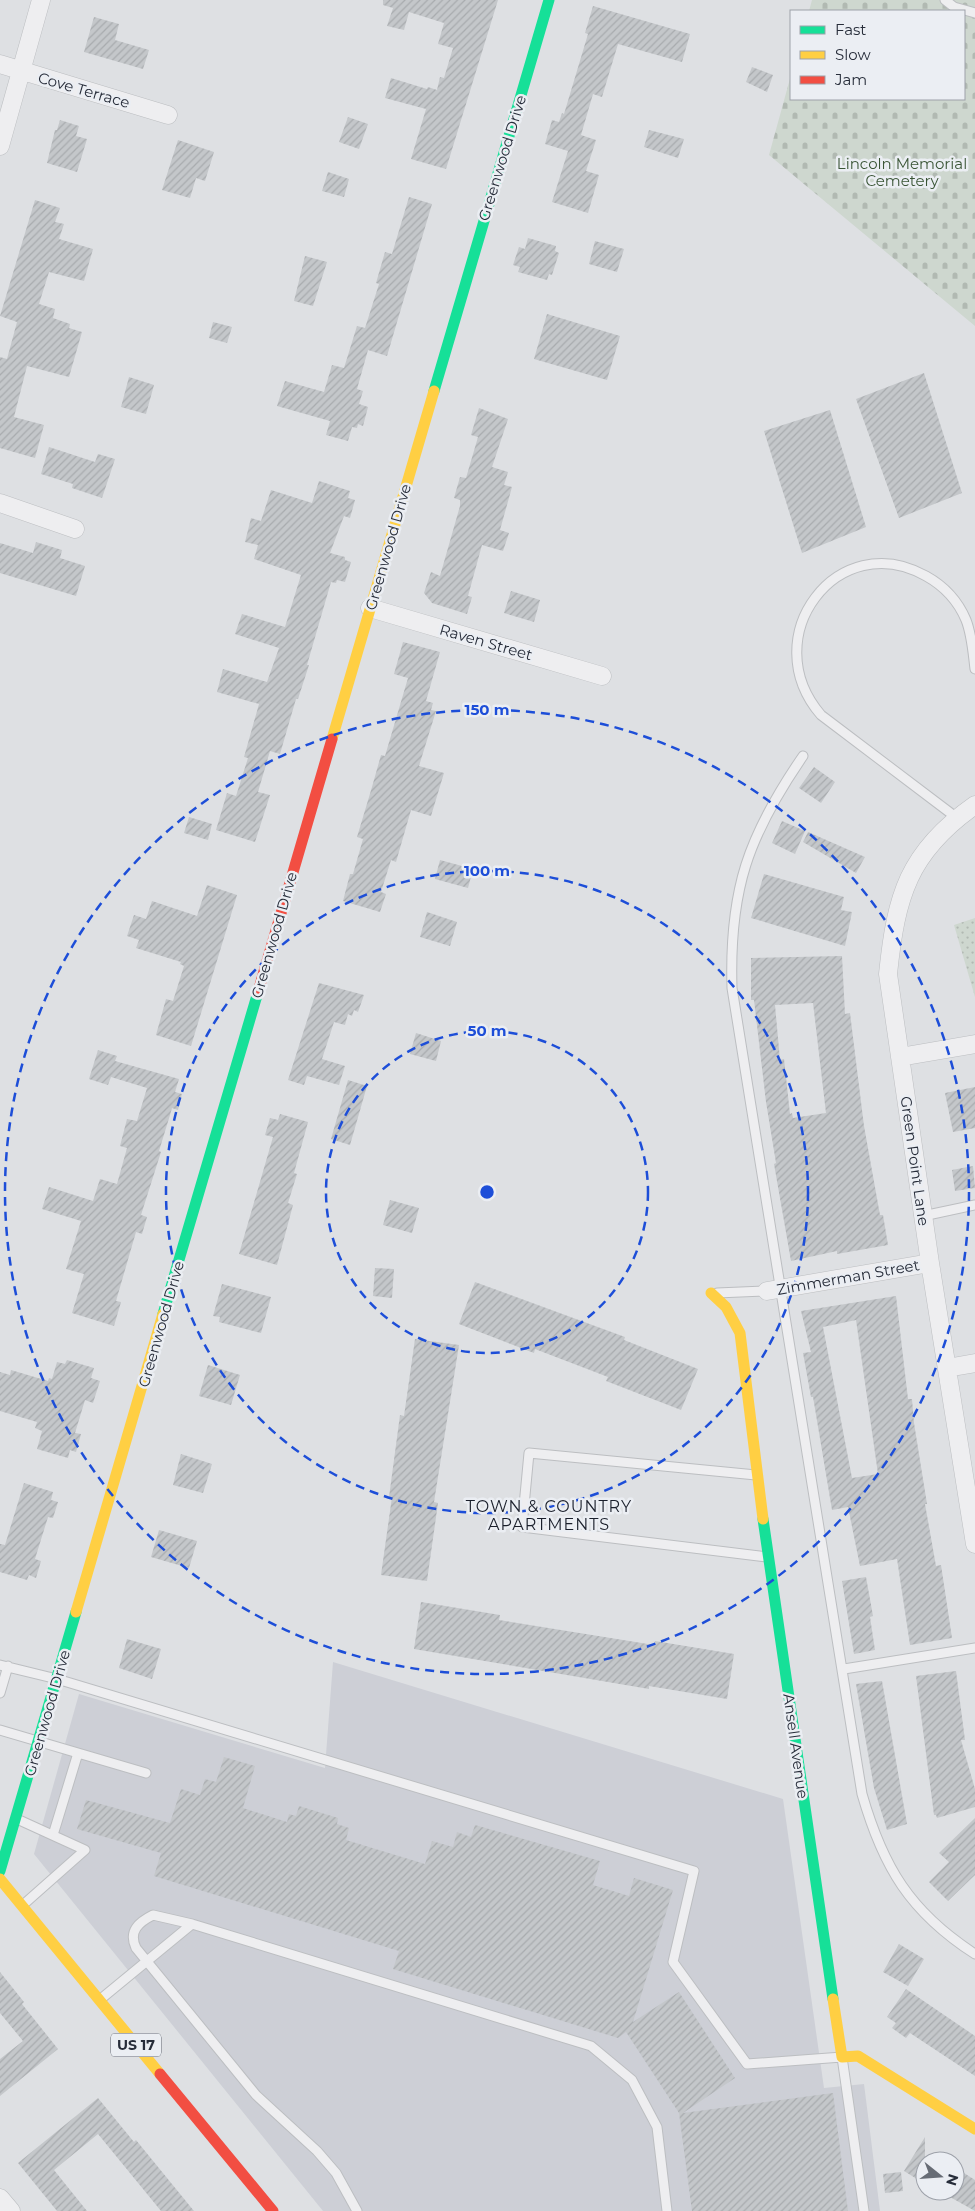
<svg xmlns="http://www.w3.org/2000/svg" width="975" height="2211" font-family="Montserrat,sans-serif">
<style>
.built{fill:#cdcfd6}
.green{fill:url(#green-dots)}
.cemetery{fill:url(#cemetery-stones)}
.building{fill:url(#building-hatch);fill-rule:evenodd}
.lines{fill:none;stroke-linecap:round;stroke-linejoin:round}
.lane-casing{stroke:#bcbec1;stroke-width:11}
.street-casing{stroke:#bcbec1;stroke-width:19}
.lane{stroke:#eeeef0;stroke-width:9}
.street{stroke:#eeeef0;stroke-width:18}
.fast{stroke:#16e098;stroke-width:11}
.slow{stroke:#ffcf43;stroke-width:11}
.jam{stroke:#f24e42;stroke-width:11}
.ring{fill:none;stroke:#1d4ed8;stroke-width:2.5;stroke-dasharray:9 6}
.labels{text-anchor:middle;dominant-baseline:central;stroke-width:5;stroke-linejoin:round;paint-order:stroke}
.shield{fill:#ebeef3;stroke:#626772;stroke-width:1}
.shield-label{font-size:14px;font-weight:bold;fill:#272d3a}
.street-label{font-size:15px;fill:#272d3a;stroke:#ebeef3}
.park-label{font-size:15px;fill:#3a5536;stroke:#ebeef3}
.neighbourhood-label{font-size:16px;letter-spacing:1px;fill:#1a1f2b;stroke:#ebeef3}
.centre{fill:#1d4ed8;stroke:#ebeef3;stroke-width:2.5}
.ring-label{font-size:15px;text-anchor:middle;font-weight:bold;fill:#1d4ed8;stroke:#ebeef3;stroke-width:5;stroke-linejoin:round;paint-order:stroke}
</style>
<defs>
<pattern id="green-dots" width="8" height="8" patternUnits="userSpaceOnUse" patternTransform="scale(1.25)"><rect width="8" height="8" fill="#ced7cf"/><path d="M2 2h.1M6 6h.1" fill="none" stroke="#b1b9b2" stroke-width="1.8" stroke-linecap="round"/></pattern>
<pattern id="cemetery-stones" width="16" height="16" patternUnits="userSpaceOnUse" patternTransform="scale(1.25)"><rect width="16" height="16" fill="#ced7cf"/><path d="M2 7V4a2 2 0 0 1 4 0v3zM10 15v-3a2 2 0 0 1 4 0v3z" fill="#b1b9b2"/></pattern>
<pattern id="building-hatch" width="6" height="6" patternUnits="userSpaceOnUse" patternTransform="scale(1.25)"><rect width="6" height="6" fill="#c4c7ca"/><path d="M-1 1l2-2M0 6l6-6M5 7l2-2" fill="none" stroke="#a8abae"/></pattern>
</defs>
<rect width="100%" height="100%" fill="#dee0e3"/>
<path class="built" d="M333 1662 783 1799 824 2088 864 2084 880 2211H323L34 1854 79 1694 325 1768Z"/>
<path class="green" d="M975 918V997L954 925Z"/>
<path class="cemetery" d="M812 0H975V326L769 155 791 75V99H964V11H809Z"/>
<path class="building" d="M383 0H498L446 169 411 159 426 109 385 98 391 78 427 89 428 87 437 90 440 77 444 78 453 48 438 44 444 23 409 12 404 30 387 26 393 8 383 5Z
M593 6 690 34 682 62 618 44 602 97 593 94 581 135 596 140 586 171 599 175 588 213 552 202 568 151 545 144 552 120 559 122 562 113 564 114 588 34 585 33Z
M94 17 119 24 115 40 149 50 143 69 84 52Z
M752 67 773 75 767 92 746 82Z
M348 117 368 124 359 149 339 142Z
M60 120 79 126 76 136 87 139 77 172 47 163 55 130H57Z
M649 130 684 139 678 158 644 147Z
M178 140 214 152 205 181 196 178 190 198 162 190Z
M328 172 349 179 344 197 322 191Z
M409 197 432 204 387 356 368 350 357 389 363 391 359 404 368 407 363 426 358 424 357 428 352 427 348 441 326 435 330 421 277 406 285 381 324 392 332 365 344 368 357 326 365 328 379 284 376 283 385 252 392 254Z
M35 200 60 208 55 222 64 224 59 239 93 249 84 281 49 272 39 304 55 309 53 318 70 324 69 328 82 332 69 377 27 366 14 417 44 425 35 458 0 448V357L7 359 17 322 0 316Z
M528 238 556 246 555 251 559 253 552 275 549 274 547 280 518 272 520 267 513 265 519 247 525 249Z
M595 241 624 249 617 272 589 264Z
M305 256 327 262 313 306 294 301Z
M547 314 620 336 607 380 534 359Z
M213 322 232 327 227 343 209 338Z
M924 373 962 493 899 518 856 399Z
M129 377 154 385 146 414 121 407Z
M479 408 508 419 492 467 508 472 504 485 512 487 500 530 509 533 503 551 482 545 468 596 472 597 467 614 432 603 424 593 431 572 440 576 460 506V500L454 498 460 477 466 478 478 437 471 435Z
M830 410 866 527 802 553 764 431Z
M49 447 95 462 98 454 115 459 102 498 72 488 73 484 41 474Z
M319 481 350 491 348 498 355 500 350 518 344 516 330 553 345 557V560L351 562 345 582 337 580 336 583 331 582 307 665H309L298 699H296L280 754 270 751 258 792 270 795 255 842 216 830 227 793 236 796 248 758 244 757 259 704 217 692 223 669 267 682 279 648 235 634 242 614 285 627 301 575 254 559 258 545 245 542 251 518 261 521 271 490 312 503Z
M36 542 62 550 60 558 85 566 76 596 0 573V543L33 553Z
M511 591 540 600 534 622 504 613Z
M403 642 440 652 426 701 433 703 431 710 436 711 419 766 444 773 431 816 411 810 396 862 391 860 381 892 386 894 380 912 343 901 350 874H353L363 839 357 837 372 787 381 755 385 756 408 678 394 674Z
M814 767 835 782 821 803 799 788Z
M189 817 212 824 208 840 184 833Z
M782 821 805 831 795 854 772 843Z
M808 832 865 857 856 873 803 842Z
M440 860 473 869 468 888 435 879Z
M764 874 844 897 841 910 852 912 845 946 751 918Z
M207 885 237 895 191 1046 156 1035 166 999 173 1001 184 966 180 964 181 962 136 948 139 940 127 936 134 915 146 919 152 901 197 916Z
M427 912 457 922 450 946 420 937Z
M842 956 845 1014 850 1013 864 1126 880 1215H883L888 1245 837 1254V1251L791 1261 774 1164 776 1163 766 1102 754 1000H751V958ZM813 1003 826 1113 793 1118 792 1113 790 1114 784 1059 780 1060 775 1005Z
M319 983 364 995 358 1012 354 1010 352 1016 348 1014 345 1025 334 1022 322 1059 345 1066 339 1085 307 1076 304 1085 288 1080Z
M416 1033 441 1041 436 1061 410 1054Z
M98 1050 117 1056 115 1061 179 1079 175 1092 182 1094 178 1110 172 1108 170 1115 159 1151 161 1152 141 1215 147 1217 142 1234 136 1232 116 1301 121 1302 114 1326 72 1313 84 1274 66 1269 81 1221 42 1209 49 1187 93 1201 100 1179 117 1184 127 1148 120 1146 127 1119 137 1121 147 1088 111 1077 108 1085 89 1079Z
M348 1080 367 1086 350 1145 331 1139Z
M975 1087V1128L953 1132 945 1093Z
M280 1114 308 1122 294 1173 297 1174 288 1203 293 1205 277 1265 239 1254 273 1137 265 1135 270 1118 278 1120Z
M973 1166 975 1188 955 1191 952 1170Z
M390 1200 419 1208 412 1233 383 1225Z
M375 1268 394 1269 392 1298 373 1296Z
M475 1282 625 1337 624 1340 698 1369 681 1410 606 1381 608 1377 535 1349 534 1353 459 1324Z
M222 1284 271 1297 261 1333 219 1322 220 1317 213 1316Z
M896 1296 908 1399H912L914 1423 927 1504H925L936 1566 941 1565 952 1638 910 1645 897 1559 860 1566 848 1507 832 1510 813 1397H811L803 1353 811 1352 801 1311ZM856 1320 878 1474 852 1478 823 1327Z
M415 1339 459 1345 434 1502 438 1503 427 1581 381 1575 392 1497H389L400 1415 404 1416Z
M67 1360 94 1368 91 1378 100 1381 93 1403 85 1400 75 1433 81 1434 76 1452 70 1450 68 1458 37 1449 42 1431 35 1428 37 1422 0 1411V1372L10 1375 11 1370 48 1381 49 1378 52 1379 57 1362 65 1364Z
M208 1365 240 1375 231 1405 199 1396Z
M181 1454 212 1464 203 1493 173 1485Z
M24 1483 53 1492 51 1500 58 1502 53 1518 48 1517 35 1559 41 1561 36 1578 29 1575 27 1580 0 1572V1544L5 1545Z
M159 1530 197 1541 189 1568 151 1557Z
M866 1577 873 1616 870 1617 875 1650 854 1654 842 1581Z
M421 1602 500 1615 499 1620 654 1645 655 1641 734 1654 727 1699 649 1686V1689L414 1649Z
M127 1639 161 1649 152 1679 119 1668Z
M956 1671 965 1740H961L975 1789V1807L937 1818 936 1815H934L916 1676Z
M882 1681 907 1824 887 1830 874 1788 856 1684Z
M224 1757 255 1766 243 1808 287 1822 289 1814 296 1816 299 1806 338 1818 337 1824 349 1828 346 1840 425 1864 432 1841 453 1847 457 1832 471 1837 475 1825 600 1861 593 1885 629 1896 634 1878 673 1890 633 2022 679 1992 735 2078 683 2113 833 2093 848 2211H692L679 2113 626 2032 618 2038 393 1969 399 1951 154 1876 161 1853 77 1829 86 1800 170 1823 181 1789 200 1795 205 1779 216 1782Z
M975 1818V1875L948 1901 929 1882 949 1862 939 1853Z
M899 1944 924 1959 908 1986 883 1972Z
M0 1972 24 2002 22 2004 58 2049 0 2096V2059L23 2041 0 2013Z
M906 1989 975 2036V2076L910 2033 906 2038 892 2028 896 2023 887 2017Z
M98 2098 134 2142 136 2140 194 2211H161L98 2134 54 2170 87 2211H57L18 2163Z
M925 2137V2184L904 2171Z
M901 2172 903 2191 885 2193 883 2174Z
M964 2173 975 2180V2211L950 2197Z"/>
<g class="lines">
<defs>
<path id="lane" d="M945 0 954 7 975 13
M803 756C748 836 729 890 732 988L862 1794C883 1867 910 1912 975 1954
M957 818 821 715C754 637 838 526 926 576 944 586 958 601 966 620 972 635 973 653 975 669
M923 1216 975 1205
M717 1293 767 1291
M756 1475 529 1453 522 1527 767 1557
M0 1665 57 1679 694 1871 673 1962 747 2064 842 2057 864 2211
M844 1669 975 1648
M0 1693 8 1666
M0 1730 78 1753 53 1835
M78 1753 146 1773
M17 1819 85 1850 24 1904
M192 1924 153 1915C139 1922 128 1931 136 1948L256 2095 317 2151 336 2173 357 2211
M102 1998 192 1924 591 2046 632 2080 657 2127 667 2211"/>
<path id="street" d="M0 64 168 115
M0 146 41 0
M0 503 75 529
M370 608 602 676
M975 805C908 852 896 896 888 974L930 1263 975 1544
M900 1057 975 1044
M767 1291 930 1263
M947 1368 975 1363
M0 2198 11 2211"/>
</defs>
<use href="#lane" class="lane-casing"/>
<use href="#street" class="street-casing"/>
<use href="#lane" class="lane"/>
<use href="#street" class="street"/>
<path class="fast" d="M434 391 549 0
M163 1314 258 992
M763 1519 833 1999
M0 1871 76 1612"/>
<path class="slow" d="M332 739 434 391
M711 1293 726 1307 740 1333 763 1519
M76 1612 163 1314
M0 1879 160 2074
M833 1999 842 2057 858 2056 975 2129"/>
<path class="jam" d="M258 992 332 739
M160 2074 273 2211"/>
</g>
<g class="ring">
<circle cx="487" cy="1192" r="161"/>
<circle cx="487" cy="1192" r="321"/>
<circle cx="487" cy="1192" r="482"/>
</g>
<g class="labels">
<rect class="shield" x="111" y="2033.5" width="50" height="23" rx="4"/>
<g class="shield-label">
<text x="136" y="2045">US 17</text>
</g>
<g class="street-label">
<text transform="translate(84 90) rotate(16)">Cove Terrace</text>
<text transform="translate(502 158) rotate(-73)">Greenwood Drive</text>
<text transform="translate(388 547) rotate(-74)">Greenwood Drive</text>
<text transform="translate(486 642) rotate(16)">Raven Street</text>
<text transform="translate(274 935) rotate(-74)">Greenwood Drive</text>
<text transform="translate(915 1161) rotate(82)">Green Point Lane</text>
<text transform="translate(848 1277) rotate(-10)">Zimmerman Street</text>
<text transform="translate(161 1324) rotate(-74)">Greenwood Drive</text>
<text transform="translate(47 1713) rotate(-74)">Greenwood Drive</text>
<text transform="translate(796 1746) rotate(82)">Ansell Avenue</text>
</g>
<g class="park-label">
<text x="902" y="163">Lincoln Memorial<tspan x="902" dy="17">Cemetery</tspan></text>
</g>
<g class="neighbourhood-label">
<text x="549" y="1506">TOWN &amp; COUNTRY<tspan x="549" dy="18">APARTMENTS</tspan></text>
</g>
</g>
<circle cx="487" cy="1192" r="8" class="centre"/>
<g class="ring-label">
<text x="487" y="715">150 m</text>
<text x="487" y="876">100 m</text>
<text x="487" y="1036">50 m</text>
</g>
<rect x="790" y="10" width="175" height="90" fill="#ebeef3" stroke="#9da1a9"/>
<rect x="800" y="26" width="25" height="8" fill="#16e098" stroke="#9da1a9"/>
<text x="835" y="35" font-size="15" fill="#272d3a">Fast</text>
<rect x="800" y="51" width="25" height="8" fill="#ffcf43" stroke="#9da1a9"/>
<text x="835" y="60" font-size="15" fill="#272d3a">Slow</text>
<rect x="800" y="76" width="25" height="8" fill="#f24e42" stroke="#9da1a9"/>
<text x="835" y="85" font-size="15" fill="#272d3a">Jam</text>
<g transform="translate(940 2176) rotate(107)"><circle r="24" fill="#ebeef3" stroke="#9da1a9"/>
<path d="M0-4L9 19L0 12L-9 19Z" fill="#676c75"/>
<text y="-8" font-size="14" font-weight="bold" text-anchor="middle" fill="#272d3a">N</text>
</g>
</svg>
